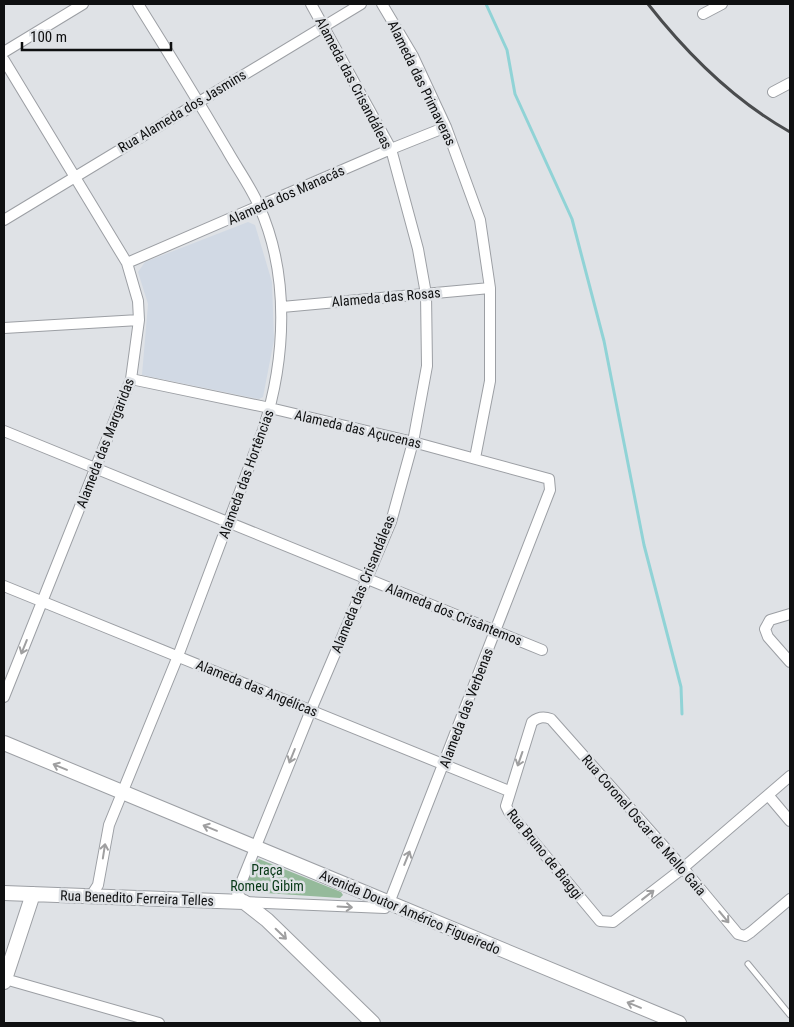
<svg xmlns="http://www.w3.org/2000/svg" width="794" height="1027" font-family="'Roboto Condensed',sans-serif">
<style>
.built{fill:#d1d9e4}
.green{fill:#95ba9b}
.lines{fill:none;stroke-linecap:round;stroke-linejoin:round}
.stream{stroke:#90d3d6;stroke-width:3}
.lane-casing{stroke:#9c9fa4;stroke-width:7}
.street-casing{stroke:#9c9fa4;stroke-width:12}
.secondary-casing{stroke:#9c9fa4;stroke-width:16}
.lane{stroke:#fff;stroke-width:5}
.street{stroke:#fff;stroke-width:10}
.secondary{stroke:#fff;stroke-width:14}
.rail{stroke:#4a4c4e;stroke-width:3}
.oneway{stroke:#9f9fa0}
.labels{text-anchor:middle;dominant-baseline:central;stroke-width:5;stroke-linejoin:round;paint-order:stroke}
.street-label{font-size:14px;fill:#0f1011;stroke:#dfe2e6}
.park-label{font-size:14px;fill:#073816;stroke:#dfe2e6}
</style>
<rect width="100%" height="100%" fill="#dfe2e6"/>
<path class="built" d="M248 222 255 225 272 282 274 340 263 397 259 399 142 375 148 304 138 272 145 262Z"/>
<path class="green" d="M259 859 341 892 343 895 340 898 249 892 244 886 254 863Z"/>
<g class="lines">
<path class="stream" d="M486 4 507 50 515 94 572 219 604 341 644 545 681 687 682 714"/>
<defs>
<path id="lane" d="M748 964 790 1015"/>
<path id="street" d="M382 4 413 56 446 127 480 220 490 288V381L475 458
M703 14 722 4
M4 52 83 4
M4 60 127 263 138 301 139 320 131 379 4 697
M773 92 790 83
M4 220 361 4
M127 263 391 149 446 127
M282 307 490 288
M4 328 139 320
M131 379 270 408 413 442 549 479 550 490 389 903 385 908 244 902 237 893 311 710 391 522 413 442 427 366 426 294 418 249 391 149 311 4
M4 431 542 650
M4 586 509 791
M790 614 770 620 765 629 768 637 790 662
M790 776 683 868 613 922 600 921 509 812 506 806 532 722C538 717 543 716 551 719L683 868 738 934 745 936 751 932 790 899
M768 795 790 821
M91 896 98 885 109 825 178 656 263 430C286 359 290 275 259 206 251 187 237 168 227 150 198 101 168 52 138 4
M5 979 159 1023"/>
<path id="secondary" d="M4 743 679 1023
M4 893 244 902 267 920 373 1023
M4 982 33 894"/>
</defs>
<use href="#lane" class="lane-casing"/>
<use href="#street" class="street-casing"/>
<use href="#secondary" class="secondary-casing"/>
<use href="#lane" class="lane"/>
<use href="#street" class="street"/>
<use href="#secondary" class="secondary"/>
<path class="rail" d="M648 4C688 55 733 100 790 132"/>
</g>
<defs><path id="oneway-shaft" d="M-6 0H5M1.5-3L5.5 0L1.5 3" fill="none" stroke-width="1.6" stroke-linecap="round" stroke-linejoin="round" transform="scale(1.25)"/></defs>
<g class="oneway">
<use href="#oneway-shaft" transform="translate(24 647) rotate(112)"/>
<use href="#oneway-shaft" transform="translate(292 756) rotate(112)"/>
<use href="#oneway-shaft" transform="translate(520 759) rotate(109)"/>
<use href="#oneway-shaft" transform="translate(60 767) rotate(-157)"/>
<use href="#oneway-shaft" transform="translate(210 828) rotate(-158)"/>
<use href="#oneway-shaft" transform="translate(104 851) rotate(-81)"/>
<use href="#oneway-shaft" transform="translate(407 858) rotate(-68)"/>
<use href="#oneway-shaft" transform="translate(648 895) rotate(-38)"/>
<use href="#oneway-shaft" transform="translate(345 907) rotate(3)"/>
<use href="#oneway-shaft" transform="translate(724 917) rotate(50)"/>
<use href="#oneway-shaft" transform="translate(281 934) rotate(44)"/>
<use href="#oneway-shaft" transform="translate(634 1005) rotate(-158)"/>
</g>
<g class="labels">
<g class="street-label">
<text transform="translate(354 83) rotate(62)">Alameda das Crisandáleas</text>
<text transform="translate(422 83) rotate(64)">Alameda das Primaveras</text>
<text transform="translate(182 111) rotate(-31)">Rua Alameda dos Jasmins</text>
<text transform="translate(286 195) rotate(-24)">Alameda dos Manacás</text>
<text transform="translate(386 297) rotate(-5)">Alameda das Rosas</text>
<text transform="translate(358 429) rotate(13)">Alameda das Açucenas</text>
<text transform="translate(105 443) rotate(-69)">Alameda das Margaridas</text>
<text transform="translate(246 474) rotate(-70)">Alameda das Hortências</text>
<text transform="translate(363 584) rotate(-68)">Alameda das Crisandáleas</text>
<text transform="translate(454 614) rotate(22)">Alameda dos Crisântemos</text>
<text transform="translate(257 688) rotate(22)">Alameda das Angélicas</text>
<text transform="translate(466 708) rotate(-69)">Alameda das Verbenas</text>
<text transform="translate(644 825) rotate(49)">Rua Coronel Oscar de Mello Gaia</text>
<text transform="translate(545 854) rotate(51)">Rua Bruno de Biaggi</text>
<text transform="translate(137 898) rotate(2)">Rua Benedito Ferreira Telles</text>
<text transform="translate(410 912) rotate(23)">Avenida Doutor Américo Figueiredo</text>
</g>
<g class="park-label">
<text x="267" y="870">Praça<tspan x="267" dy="16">Romeu Gibim</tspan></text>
</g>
</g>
<rect width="794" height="1027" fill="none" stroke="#0f1011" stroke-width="10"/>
<path d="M22 42v8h149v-8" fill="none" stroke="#0f1011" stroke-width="2.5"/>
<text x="30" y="42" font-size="15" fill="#0f1011" stroke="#dfe2e6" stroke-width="4" paint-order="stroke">100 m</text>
</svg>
